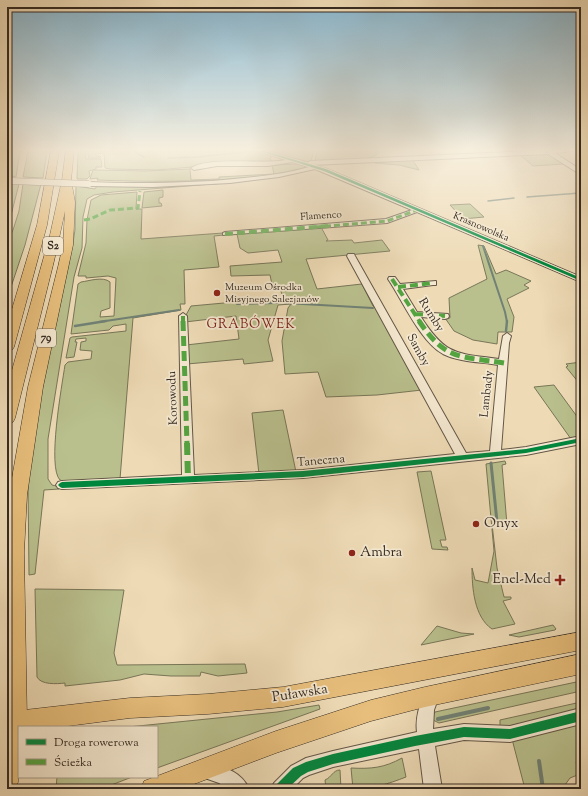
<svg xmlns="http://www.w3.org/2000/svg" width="588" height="796" font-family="'Sorts Mill Goudy',serif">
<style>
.green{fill:#b9c08d;stroke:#787658}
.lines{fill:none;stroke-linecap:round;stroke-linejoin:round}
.stream-far4{stroke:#718175;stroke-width:1.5}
.stream-far3{stroke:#718175;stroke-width:2}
.stream-far2{stroke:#718175;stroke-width:2.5}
.stream-far1{stroke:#718175;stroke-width:3}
.stream{stroke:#718175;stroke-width:4}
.minor-casing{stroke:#645747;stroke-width:2}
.major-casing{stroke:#362b22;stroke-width:1}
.highway-casing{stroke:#362b22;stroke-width:1}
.minor{fill:#f4e8d0;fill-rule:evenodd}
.major{fill:#e7be7b;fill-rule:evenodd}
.highway{fill:#e7be7b;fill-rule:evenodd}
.minor-bridge-casing{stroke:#645747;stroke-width:7;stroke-linecap:butt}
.minor-bridge{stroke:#f4e8d0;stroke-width:6}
.quiet-far3{stroke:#53a441;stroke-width:3;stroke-dasharray:6 3;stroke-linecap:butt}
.quiet-far2{stroke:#53a441;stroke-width:4;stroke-dasharray:8 4;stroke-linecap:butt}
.quiet-far1{stroke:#53a441;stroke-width:5;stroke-dasharray:10 5;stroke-linecap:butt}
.quiet{stroke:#53a441;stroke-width:6;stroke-dasharray:12 6;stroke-linecap:butt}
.cycleway-casing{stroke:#f4e8d0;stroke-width:2}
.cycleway{fill:#00873e;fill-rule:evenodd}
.poi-dot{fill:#8f2418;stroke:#f4e8d0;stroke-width:1.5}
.labels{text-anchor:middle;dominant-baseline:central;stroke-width:3.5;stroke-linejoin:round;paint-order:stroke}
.far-street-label{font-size:10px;fill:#362b22;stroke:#f4e8d0}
.far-poi-label{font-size:10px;fill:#362b22;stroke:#f4e8d0;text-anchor:start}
.shield{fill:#f4e8d0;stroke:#6f6456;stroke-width:1}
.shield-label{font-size:11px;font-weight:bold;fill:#362b22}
.street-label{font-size:12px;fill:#362b22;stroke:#f4e8d0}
.neighbourhood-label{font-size:13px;letter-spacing:1px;fill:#7a1f14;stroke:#f4e8d0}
.near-poi-label{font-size:14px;fill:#362b22;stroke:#f4e8d0;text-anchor:start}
.near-street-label{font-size:14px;fill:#362b22;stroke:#f4e8d0}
</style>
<rect width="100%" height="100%" fill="#eedbb6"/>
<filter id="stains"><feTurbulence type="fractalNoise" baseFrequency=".005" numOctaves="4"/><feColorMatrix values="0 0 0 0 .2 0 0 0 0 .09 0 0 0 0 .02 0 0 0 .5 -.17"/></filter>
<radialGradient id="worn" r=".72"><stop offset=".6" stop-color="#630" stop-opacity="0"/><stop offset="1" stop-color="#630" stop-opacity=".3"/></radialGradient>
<path class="green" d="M12 151H20L16 177 7 175V159Z
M28 151H47L43 178 23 177Z
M78 151H85L86 159H101L102 167H96V169L89 171 90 176 87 179H77Z
M87 151H257L273 156 270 158 273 163 215 165 157 170 110 169 105 168 104 153 95 154 96 156H100L101 158H89Z
M265 151H314L311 161 309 162Z
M317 151H376L380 152C368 164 333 160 315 161Z
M519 154H550L564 164 533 166Z
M412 159 419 170 399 165 375 163 373 161Z
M300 164 307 167C288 175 265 177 244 178 195 182 146 182 97 180L98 178 90 179 93 170 146 171 190 169 191 180 219 179V177L274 174 272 165Z
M11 183 19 184 7 231V185Z
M225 183 113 192 94 195 87 199 83 217 82 248 74 277 48 439V479L52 485 60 487 59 489 44 490 35 574 29 575 28 484 33 432 73 243 75 230 76 186 95 189 97 186 163 187Z
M23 184H41L25 245 7 299V243L13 230 19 211Z
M163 190V197L159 198V203H161L162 206 142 208 144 192Z
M137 192 136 209H142L141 239 223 233 224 235 214 236 219 267 184 270 185 304H180L181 310 133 318 120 479 63 481 60 480C47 467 62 385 65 365L68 362 91 359 92 351 80 350 81 342 86 341V338L76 339 75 342H77L74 357 66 358 70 338 72 337 126 331V324L113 326 109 330 71 334 78 284 81 282C89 281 103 276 110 282V308L101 311 100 317 114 316 116 278 108 276 86 278V276H78L86 243 87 220 91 200 101 195Z
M470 204 484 217 463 219 450 205Z
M321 227 328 240 326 241 352 240 354 243 382 240 390 251 306 259 317 289 362 284 373 306 376 307 422 390 377 395 326 397 318 372 285 374 282 341 288 308 291 304 278 305 268 340 273 361 244 364 243 359 187 364 186 345 239 339 236 316 185 322 186 315 191 306 235 302 281 301 283 297 280 289H273L270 275 231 276 230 266 282 262 278 250 248 253 240 248 237 234Z
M478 245 484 246 496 274 506 270 531 281 524 285 529 288 507 299 514 317 512 332H498L497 344 473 340 454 331 445 318H450L449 298 487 279Z
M581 362V382L579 383 566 367 568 366 566 364Z
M554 385 581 422V436L571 439 534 387Z
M283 410 296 472 259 474 252 413Z
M505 461 506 464 502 465 507 525 492 524 497 568 504 597H511V599L503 601 515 624 492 629C474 617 472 587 472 568L475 580 488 583 494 551 486 464Z
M431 471 446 540H440L442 547H447L448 550 432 549 417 472Z
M35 589 124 590 114 653 117 665 245 664 247 673 218 676 201 672 200 676H171L144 674 120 680 65 686V683C57 684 41 685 37 677Z
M553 625 556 629 555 630 519 637 509 635Z
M437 626 461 633 474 634 421 645Z
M581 681V691L439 723 431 719 435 712Z
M581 702V710L500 728V720Z
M319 705 320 709 157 768V727H128L277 712Z
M581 722V762H576L580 774 570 778 562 789H525L512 739Z
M402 758 406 777C388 784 372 789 353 789L351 768C371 769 384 768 402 758Z
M340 770 341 789H326L325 780C332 777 333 770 340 770Z
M57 777H132L101 789H56Z"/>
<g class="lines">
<path class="stream-far4" d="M133 151 144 157
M374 151 376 152
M168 158 197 157 254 151
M527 197 580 193
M488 201 514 198"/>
<path class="stream-far3" d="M483 246 505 312 507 322
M285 303 373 308
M237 304 278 303
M99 322 179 310"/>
<path class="stream-far2" d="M75 326 106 321
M506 331 507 321"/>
<path class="stream-far1" d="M491 463 497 522"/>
<path class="stream" d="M438 719 488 708
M539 761 543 789"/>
<defs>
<path id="minor" d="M259 151H267L307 163 310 161 530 151H572L555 153 581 170V175L548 154 312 165 327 169 581 277V282L417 212 387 223 223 235V233L225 232 386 219 412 210 315 169 279 177 230 183 153 187 89 186 86 184 89 182C130 184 171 183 212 181 245 178 278 176 309 167L293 162 268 166H217L194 170 191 168C210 156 262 165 286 160Z
M348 254H354L355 256 466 453 490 451 498 365C481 362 459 362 443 354 420 341 403 301 388 279L389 277H395L400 284 436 281V285H433L403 289 417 312 448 314 449 316 448 318 445 319 421 317C446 356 456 353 499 359L503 336 507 333 511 336 509 343 501 450 526 447 581 436V444L526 455 303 478 62 489 58 488 56 485 58 482 62 481 182 475 179 316 183 313 187 316 194 475 303 470 455 454 347 256Z
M431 688 437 690 439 696 434 710 433 729 464 724 510 726 581 708V724L510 742 464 740 435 746 442 789H424L419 749 333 767 309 775 303 778 292 789H271L274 783 291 766 306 758 333 751 417 732C415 718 420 704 425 690Z
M208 762C224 767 242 772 249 789H228L219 783 202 777 199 771 202 765Z"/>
<path id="major" d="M581 632V650L283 707 208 714 130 718 60 727H19L18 782 15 789H7V712L130 698 208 694 283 687Z
M581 654V674L425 707 371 721 276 753 181 789H141L144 781 152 778 276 731 371 700 425 687Z"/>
<path id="highway" d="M51 151H59L47 225 14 347 12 350 7 351V326L37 225Z
M66 151H74L71 180 75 202 73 245 43 387 27 495 24 552 27 722 25 727H19V733L15 734 7 731V515L9 495 28 387 58 267 63 245 65 211 54 261 15 418 13 422 7 423V388L50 235 62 180Z"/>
</defs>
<use href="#minor" class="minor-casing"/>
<use href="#major" class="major-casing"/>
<use href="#highway" class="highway-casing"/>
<use href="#minor" class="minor"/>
<use href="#major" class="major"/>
<use href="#highway" class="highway"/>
<defs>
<path id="minor-bridge" d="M12 181 89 184"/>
</defs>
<use href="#minor-bridge" class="minor-bridge-casing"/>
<use href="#minor-bridge" class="minor-bridge"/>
<path class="quiet-far3" d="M546 151 548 152
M84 220 90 219 110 210 138 208 140 191
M316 227 387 221 417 210"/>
<path class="quiet-far2" d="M225 234 328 226
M392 279 420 322
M398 287 433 283
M415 314 445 316
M183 316V322"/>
<path class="quiet-far1" d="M183 321 187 444
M419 321C446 361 460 356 504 363"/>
<path class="quiet" d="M187 443 188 479"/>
<defs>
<path id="cycleway" d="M260 151H265L326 169 581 278V281L324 171Z
M581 438V442L526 453 303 477 62 488 60 487 58 485 60 483 62 482 303 471 526 449Z
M581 711V721L510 739 464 737 415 746 333 764 308 772 301 776 287 789H275L276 785 293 768 306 762 333 754 415 736 464 727 510 729Z"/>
</defs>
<use href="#cycleway" class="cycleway-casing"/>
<use href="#cycleway" class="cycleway"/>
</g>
<linearGradient id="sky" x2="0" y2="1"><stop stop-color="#88b7d0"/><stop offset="0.57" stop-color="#f7efde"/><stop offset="1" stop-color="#f7efde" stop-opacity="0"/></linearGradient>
<rect width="588" height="263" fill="url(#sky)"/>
<g class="poi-dot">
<circle cx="217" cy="293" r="4"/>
<circle cx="476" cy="524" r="4"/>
<circle cx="352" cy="553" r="4"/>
<path d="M558 574h4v4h4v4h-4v4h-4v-4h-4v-4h4z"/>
</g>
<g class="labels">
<g class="far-street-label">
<text transform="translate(321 216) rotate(-4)">Flamenco</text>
<text transform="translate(481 227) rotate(23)">Krasnowolska</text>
</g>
<g class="far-poi-label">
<text x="225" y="287">Muzeum Ośrodka<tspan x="225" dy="12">Misyjnego Salezjanów</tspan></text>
</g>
<g class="shield">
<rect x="43" y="237" width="20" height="18" rx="3"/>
<rect x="36" y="329" width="20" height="18" rx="3"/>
</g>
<g class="shield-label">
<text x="53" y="246">S2</text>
<text x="46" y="338">79</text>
</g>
<g class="street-label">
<text transform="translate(431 315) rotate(58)">Rumby</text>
<text transform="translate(418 350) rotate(61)">Samby</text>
<text transform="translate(487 394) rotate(-84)">Lambady</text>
<text transform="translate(173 398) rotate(-92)">Korowodu</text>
<text transform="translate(321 461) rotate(-5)">Taneczna</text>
</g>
<g class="neighbourhood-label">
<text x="251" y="325">GRABÓWEK</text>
</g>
<g class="near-poi-label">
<text x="484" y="524">Onyx</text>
<text x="360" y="553">Ambra</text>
<text x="551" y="580" text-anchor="end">Enel-Med</text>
</g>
<g class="near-street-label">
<text transform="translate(300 694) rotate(-9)">Puławska</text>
</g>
</g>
<rect width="588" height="796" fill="none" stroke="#eedbb6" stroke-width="24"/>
<rect x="8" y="8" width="572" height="780" fill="none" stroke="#362b22" stroke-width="2"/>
<rect x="12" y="12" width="564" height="772" fill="none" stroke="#362b22"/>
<rect x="18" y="726" width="140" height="52" fill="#f4e8d0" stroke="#a89c8a"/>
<rect x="26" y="739" width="20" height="6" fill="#00873e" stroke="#a89c8a"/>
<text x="54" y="746" font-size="12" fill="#362b22">Droga rowerowa</text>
<rect x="26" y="759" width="20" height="6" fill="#53a441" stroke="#a89c8a"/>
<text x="54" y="766" font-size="12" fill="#362b22">Ścieżka</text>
<rect width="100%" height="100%" filter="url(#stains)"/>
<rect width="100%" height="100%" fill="url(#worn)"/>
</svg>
